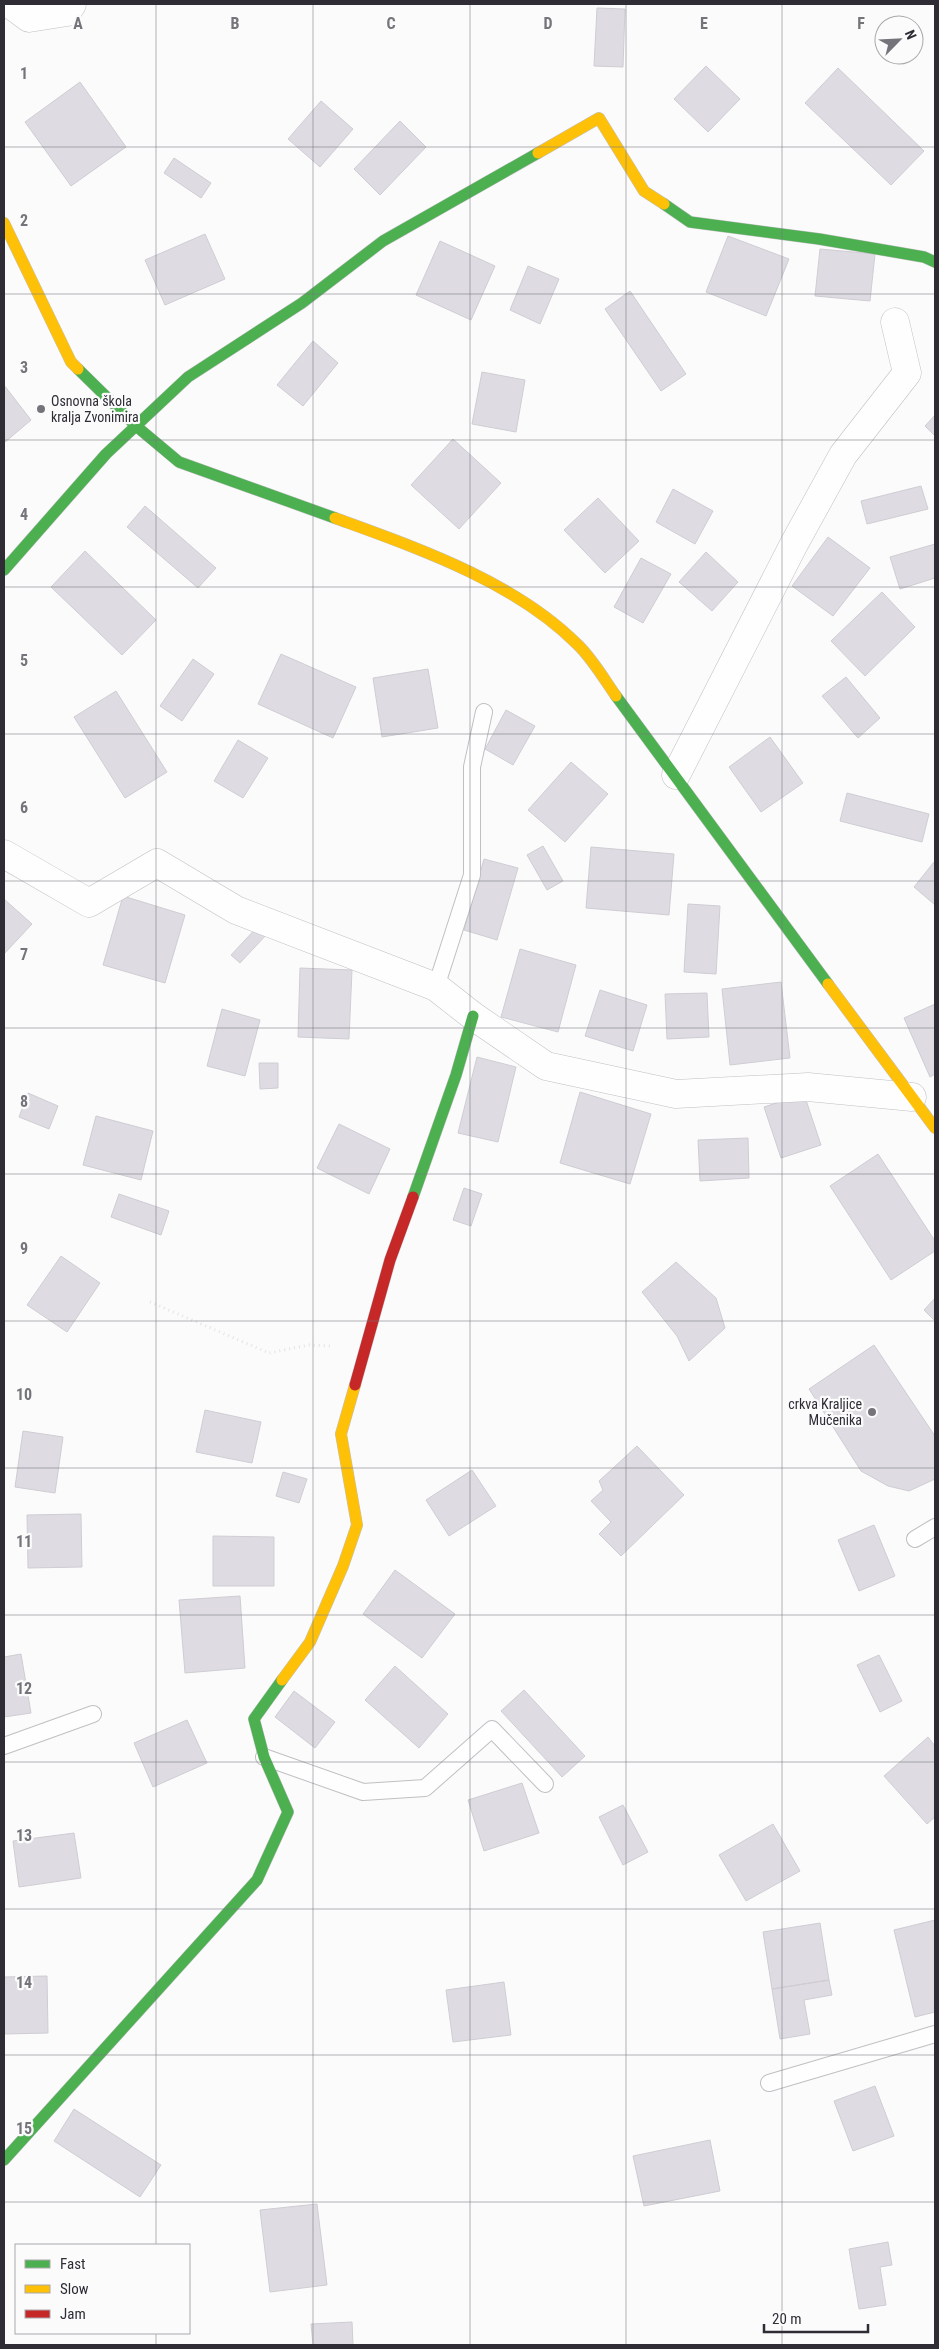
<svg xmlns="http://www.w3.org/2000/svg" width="939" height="2349" font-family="'Roboto Condensed',sans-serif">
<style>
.building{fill:#dedce2;stroke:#cfcdd3}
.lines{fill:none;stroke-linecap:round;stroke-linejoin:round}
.lane-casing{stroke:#c0bfc3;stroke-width:18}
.street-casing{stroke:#c0bfc3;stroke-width:29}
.fast-casing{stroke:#c0bfc3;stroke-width:12}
.slow-casing{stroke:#c0bfc3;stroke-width:12}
.jam-casing{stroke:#c0bfc3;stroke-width:12}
.path{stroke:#e4e4e5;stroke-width:3;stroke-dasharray:1 4;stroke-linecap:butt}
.lane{stroke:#fefefe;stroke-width:16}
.street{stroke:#fefefe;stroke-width:28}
.fast{stroke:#4caf50;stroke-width:11}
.slow{stroke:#ffc107;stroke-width:11}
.jam{stroke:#c62828;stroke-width:11}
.grid{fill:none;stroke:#76747b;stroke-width:1;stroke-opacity:0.55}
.poi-dot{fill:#76747b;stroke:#fbfbfb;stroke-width:2}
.labels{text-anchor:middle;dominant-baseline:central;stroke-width:4.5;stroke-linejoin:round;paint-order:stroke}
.poi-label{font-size:14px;fill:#2f2c36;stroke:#fbfbfb;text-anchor:start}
.grid-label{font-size:16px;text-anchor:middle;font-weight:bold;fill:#76747b;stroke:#fbfbfb;stroke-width:4.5;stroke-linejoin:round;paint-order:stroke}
</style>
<rect width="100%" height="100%" fill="#fbfbfb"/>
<path class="building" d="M597 8 625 9 623 67 594 66Z
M706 66 740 99 708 132 674 99Z
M838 68 924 151 891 185 805 103Z
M80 82 126 147 71 186 25 122Z
M321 101 353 129 320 167 288 139Z
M400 121 426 147 380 195 354 169Z
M174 158 211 183 201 198 164 173Z
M205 234 225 279 165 305 145 260Z
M728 236 789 259 766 316 706 292Z
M440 241 495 266 471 320 416 295Z
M820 249 875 254 870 301 815 296Z
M528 266 559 279 540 324 510 310Z
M630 291 686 374 661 391 605 309Z
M313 341 338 363 303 406 277 385Z
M482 372 525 380 516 432 472 424Z
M4 385 31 420 4 443Z
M935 415V436L925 426Z
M453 439 501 483 459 529 411 485Z
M921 486 928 509 867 524 861 501Z
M673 489 713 511 695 544 656 522Z
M598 498 639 541 605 573 564 530Z
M145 506 216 568 198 588 127 527Z
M828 537 870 568 833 616 792 586Z
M935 544V578L900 589 890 557Z
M85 551 156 620 122 655 51 587Z
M706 552 738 582 712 611 679 582Z
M641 558 671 574 643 623 614 607Z
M882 592 915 627 865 676 831 641Z
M281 654 356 687 333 738 258 704Z
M193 659 214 674 182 721 160 706Z
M428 669 438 728 382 737 373 678Z
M846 677 880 718 858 738 822 696Z
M116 691 167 772 125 798 74 717Z
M506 710 535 726 513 765 485 749Z
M770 737 803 783 761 812 729 767Z
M238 740 268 758 243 798 214 781Z
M571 762 608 794 565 842 528 810Z
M847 793 929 814 922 842 840 821Z
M543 846 563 881 547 890 527 855Z
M591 847 674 854 669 915 586 908Z
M484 859 518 868 497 940 464 930Z
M934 862 935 863V905L914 887Z
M123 896 185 915 165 983 103 965Z
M4 899 32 924 4 954Z
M688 904 720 906 716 974 684 972Z
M259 925 268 933 240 963 231 955Z
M520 949 576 965 558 1032 501 1017Z
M300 968 352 970 349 1039 298 1037Z
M781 982 790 1058 730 1065 722 989Z
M600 990 647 1005 633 1051 585 1036Z
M707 993 709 1037 667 1039 665 994Z
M935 1004V1074L930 1077 904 1018Z
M222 1009 260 1020 245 1076 207 1066Z
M477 1057 516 1067 498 1142 458 1133Z
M259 1063H278V1088L260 1089Z
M580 1092 651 1114 630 1184 560 1163Z
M28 1093 58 1106 49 1129 19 1117Z
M804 1094 821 1145 781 1158 764 1107Z
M96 1116 153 1131 141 1180 83 1165Z
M339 1124 390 1149 369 1194 317 1168Z
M748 1138 749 1178 700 1181 698 1140Z
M878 1154 935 1241V1251L891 1280 830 1186Z
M464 1188 482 1194 471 1226 453 1220Z
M119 1194 169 1211 161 1235 111 1217Z
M61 1256 100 1283 67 1332 27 1305Z
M676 1262 716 1298 725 1328 689 1361 677 1336 642 1292Z
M935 1298V1321L924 1310Z
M874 1345 935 1436V1479L909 1491 888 1486 861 1471 809 1389Z
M205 1410 261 1422 252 1463 196 1452Z
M23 1431 63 1437 55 1493 15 1487Z
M637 1446 684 1495 621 1556 599 1534 611 1522 591 1501 603 1490 599 1481Z
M472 1470 496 1506 449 1536 426 1500Z
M283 1472 307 1479 299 1503 276 1496Z
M81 1514 82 1567 28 1568 27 1515Z
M874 1525 895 1576 859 1591 838 1540Z
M213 1536 274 1537V1586H213Z
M395 1570 455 1614 422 1658 363 1614Z
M240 1596 245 1668 185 1673 179 1600Z
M21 1654 31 1713 4 1717V1657Z
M879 1655 902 1701 880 1712 857 1665Z
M395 1666 448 1714 419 1748 365 1700Z
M524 1690 585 1756 562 1777 501 1711Z
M294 1691 335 1722 315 1748 275 1717Z
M187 1720 207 1763 153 1787 134 1743Z
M928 1737 935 1746V1817L927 1824 884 1776Z
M522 1783 539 1833 484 1851 468 1800Z
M623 1805 648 1852 623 1865 599 1817Z
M773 1824 800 1871 746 1901 719 1855Z
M74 1833 81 1878 19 1887 13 1841Z
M935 1920V2012L915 2017 894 1930Z
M820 1923 829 1980 772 1989 763 1932Z
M47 1976 48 2033 4 2034V1977Z
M829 1980 832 1995 804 2000 810 2034 780 2039 772 1989Z
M504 1982 511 2035 453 2042 446 1990Z
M875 2086 894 2136 853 2151 834 2101Z
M74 2109 161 2165 140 2197 54 2141Z
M710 2140 720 2191 644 2206 633 2156Z
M317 2204 327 2285 270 2292 260 2210Z
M888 2242 892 2265 880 2267 886 2305 859 2309 849 2249Z
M352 2322 353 2345H313L311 2324Z"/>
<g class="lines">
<defs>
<path id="lane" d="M436 987 472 875V767L484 712
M915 1539 935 1527
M4 1746 93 1714
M264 1757 363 1792 425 1788 492 1729 545 1784
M769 2083 935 2034"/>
<path id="street" d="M10 4 29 18 67 12 72 4
M676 775 794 544 843 455 907 373 895 322
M4 854 89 903 157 863 236 910 436 987 473 1016 546 1066 676 1094 808 1087 912 1097"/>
<path id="fast" d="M664 204 690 222 819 239 924 257 935 262
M78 369 136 426 179 462 335 518
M4 570 106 454 188 377 302 303 383 241 538 153
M616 696 828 984
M413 1197 456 1075 473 1016
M4 2160 257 1880 288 1812 264 1757 254 1719 282 1680"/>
<path id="slow" d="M538 153 599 118 644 191 664 204
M4 223 71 362 78 369
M335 518C417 548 514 581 577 644 592 658 604 679 616 696
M828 984 935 1128
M282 1680 310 1642 343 1566 357 1525 341 1434 355 1385"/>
<path id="jam" d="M355 1385 390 1260 413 1197"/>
</defs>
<use href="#lane" class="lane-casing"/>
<use href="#street" class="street-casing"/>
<use href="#fast" class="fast-casing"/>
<use href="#slow" class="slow-casing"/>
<use href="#jam" class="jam-casing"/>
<path class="path" d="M150 1302 269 1353 309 1345 332 1346"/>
<use href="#lane" class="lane"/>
<use href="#street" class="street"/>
<use href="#fast" class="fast"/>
<use href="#slow" class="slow"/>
<use href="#jam" class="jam"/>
</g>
<path class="grid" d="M156 4V2245M313 4V2345M470 4V2345M626 4V2345M782 4V2345M4 147H935M4 294H935M4 440H935M4 587H935M4 734H935M4 881H935M4 1028H935M4 1174H935M4 1321H935M4 1468H935M4 1615H935M4 1762H935M4 1909H935M4 2055H935M4 2202H935M156 2333V2345"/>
<g class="poi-dot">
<circle cx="41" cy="409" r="5"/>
<circle cx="872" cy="1412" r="5"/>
</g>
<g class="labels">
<g class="poi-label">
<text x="51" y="401">Osnovna škola<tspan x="51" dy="16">kralja Zvonimira</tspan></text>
<text x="862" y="1404" text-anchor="end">crkva Kraljice<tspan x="862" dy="16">Mučenika</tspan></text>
</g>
</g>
<g class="grid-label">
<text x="78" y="29">A</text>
<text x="235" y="29">B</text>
<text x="391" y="29">C</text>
<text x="548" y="29">D</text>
<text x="704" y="29">E</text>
<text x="861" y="29">F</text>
<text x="24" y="79">1</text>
<text x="24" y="226">2</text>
<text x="24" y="373">3</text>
<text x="24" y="520">4</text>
<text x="24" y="666">5</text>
<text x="24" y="813">6</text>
<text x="24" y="960">7</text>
<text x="24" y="1107">8</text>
<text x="24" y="1254">9</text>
<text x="24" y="1400">10</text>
<text x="24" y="1547">11</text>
<text x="24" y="1694">12</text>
<text x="24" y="1841">13</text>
<text x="24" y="1988">14</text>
<text x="24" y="2134">15</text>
</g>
<rect width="939" height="2349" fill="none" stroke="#2f2c36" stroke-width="10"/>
<rect x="15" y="2244" width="175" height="90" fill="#fbfbfb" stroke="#a9a8ac"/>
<rect x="25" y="2260" width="25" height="8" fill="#4caf50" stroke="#a9a8ac"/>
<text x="60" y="2269" font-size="15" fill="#2f2c36">Fast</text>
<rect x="25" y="2285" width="25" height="8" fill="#ffc107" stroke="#a9a8ac"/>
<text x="60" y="2294" font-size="15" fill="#2f2c36">Slow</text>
<rect x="25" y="2310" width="25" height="8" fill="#c62828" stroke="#a9a8ac"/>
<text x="60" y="2319" font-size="15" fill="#2f2c36">Jam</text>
<g transform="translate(899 40) rotate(66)"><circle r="24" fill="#fbfbfb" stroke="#a9a8ac"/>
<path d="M0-4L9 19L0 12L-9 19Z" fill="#76747b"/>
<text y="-8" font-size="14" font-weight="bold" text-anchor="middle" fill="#2f2c36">N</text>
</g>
<path d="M764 2324v8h104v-8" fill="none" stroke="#2f2c36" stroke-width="2.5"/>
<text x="772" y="2324" font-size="15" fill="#2f2c36" stroke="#fbfbfb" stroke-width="4" paint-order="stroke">20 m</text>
</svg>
